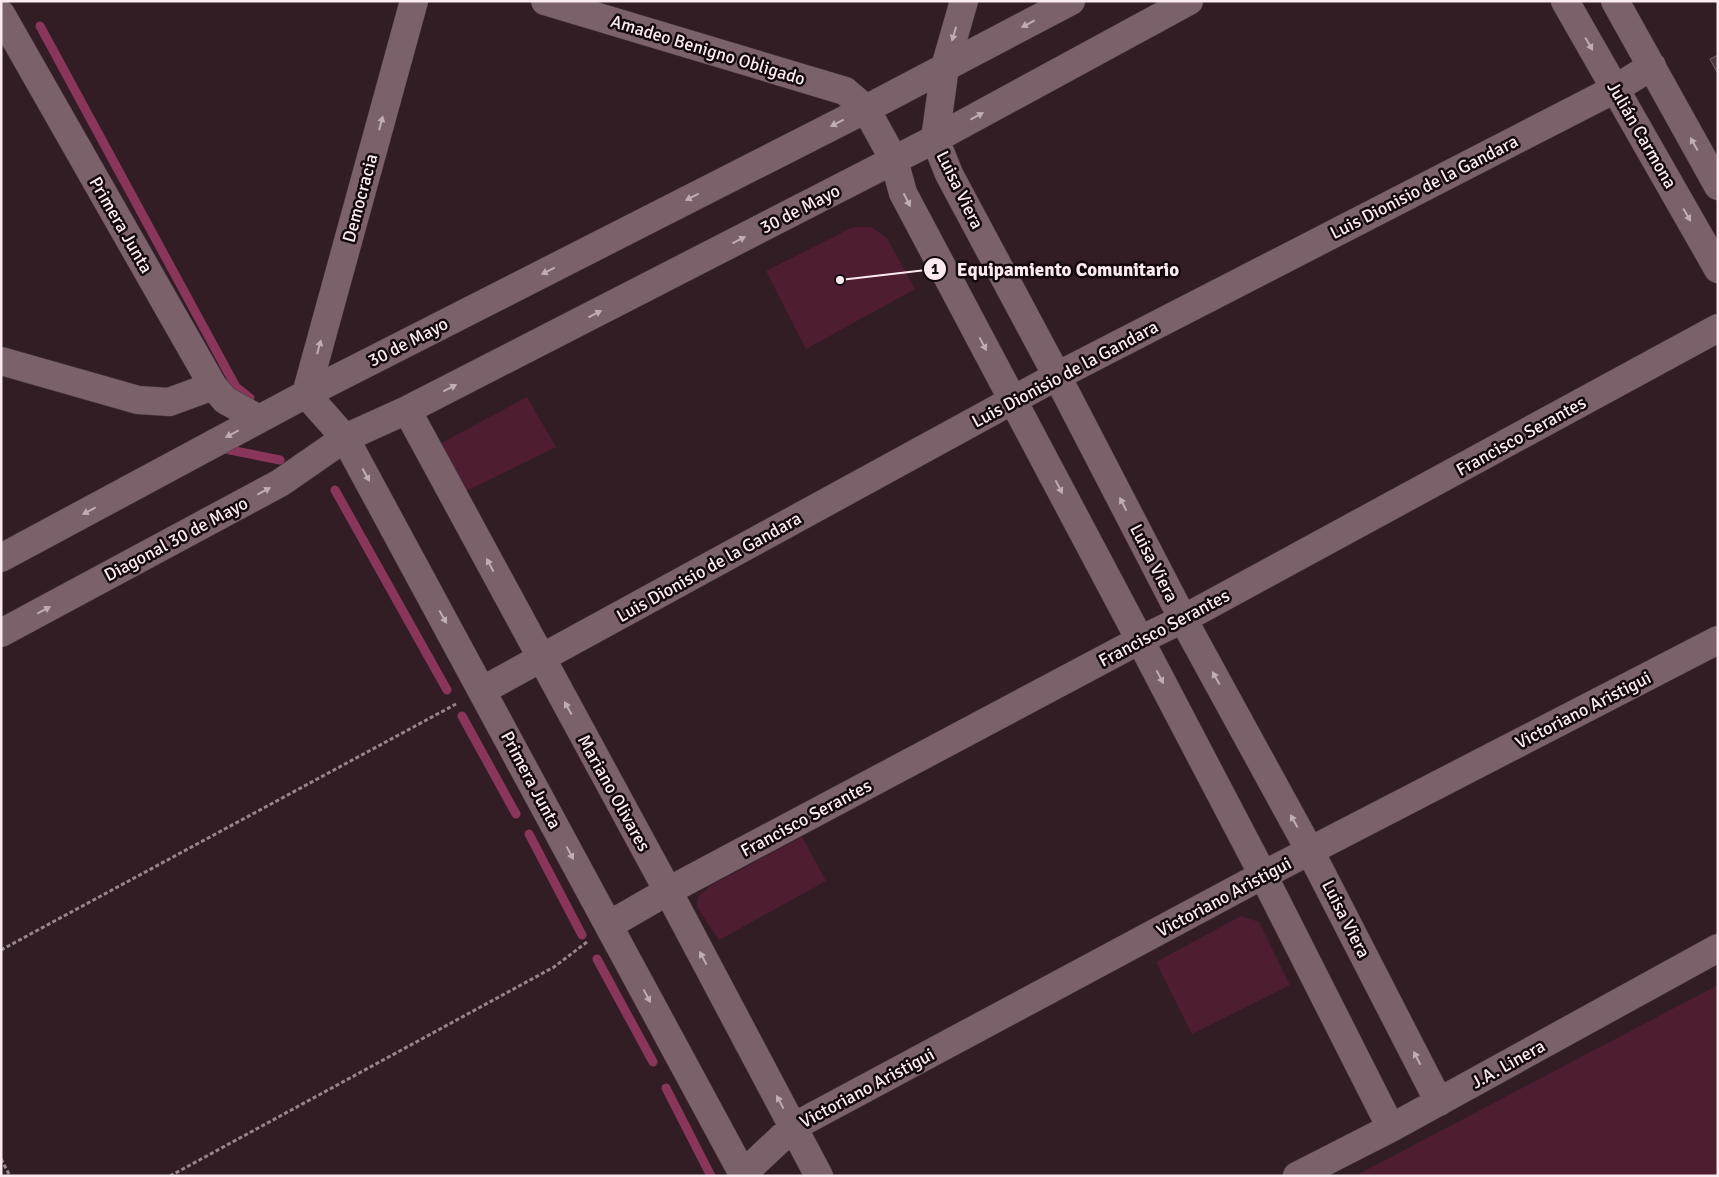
<svg xmlns="http://www.w3.org/2000/svg" width="1719" height="1177" font-family="Signika,sans-serif">
<style>
.green{fill:#4f1d32}
.lines{fill:none;stroke-linecap:round;stroke-linejoin:round}
.stream{stroke:#89365a;stroke-width:9}
.building{fill:#4c353d;stroke:#7a6069}
.minor-casing{stroke:#4b3940;stroke-width:29}
.path{stroke:#98858c;stroke-width:3;stroke-dasharray:4 2.5;stroke-linecap:butt}
.minor{stroke:#7b616a;stroke-width:28}
.oneway{fill:#c1adb4}
.labels{text-anchor:middle;dominant-baseline:central;stroke-width:5;stroke-linejoin:round;paint-order:stroke}
.street-label{font-size:18px;fill:#fbebf0;stroke:#140a0e}
.leader{fill:none;stroke:#fbebf0;stroke-width:2}
.callout-dot{fill:#fbebf0;stroke:#140a0e;stroke-width:2}
.mark-label{font-size:15px;text-anchor:middle;font-weight:bold;fill:#111}
.callout-label{font-size:19px;text-anchor:middle;font-weight:bold;fill:#fbebf0;stroke:#140a0e;stroke-width:5;stroke-linejoin:round;paint-order:stroke}
</style>
<rect width="100%" height="100%" fill="#321d25"/>
<path class="green" d="M853 227H871L887 238 915 289 806 349 766 271Z
M527 397 556 447 446 501 425 452Z
M802 837 826 881 719 940 697 907 698 897 710 886Z
M1241 916 1259 922 1290 985 1192 1034 1156 962Z
M1718 985V1176H1355Z"/>
<g class="lines">
<path class="stream" d="M40 26 236 387 250 398
M225 449 280 460
M335 490 447 690
M462 716 516 814
M529 834 582 935
M597 959 653 1062
M666 1088 711 1176"/>
</g>
<path class="building" d="M1718 55V74L1710 59Z"/>
<g class="lines">
<defs>
<path id="minor" d="M545 1 845 91 866 109 894 160 903 193 1140 640 1263 875 1391 1128
M964 1 945 67 935 139 949 174 1057 376 1183 619 1310 851 1439 1102
M1565 1 1718 269
M1615 1 1718 186
M1 14 213 386 225 400 259 419
M1 361 138 400 169 402 213 386
M306 394 345 438 744 1176
M306 394 414 1
M407 410 668 891 819 1176
M1 558 306 394 866 109 1071 1
M1 633 280 483 345 438 407 410 935 139 1189 1
M483 690 1057 376 1615 89 1652 66
M609 925 668 891 1140 640 1183 619 1718 328
M743 1174 793 1127 1263 875 1718 640
M1297 1176 1391 1128 1718 948"/>
</defs>
<use href="#minor" class="minor-casing"/>
<path class="path" d="M1 950 456 704
M1 1159 10 1176
M170 1176 554 967 587 942"/>
<use href="#minor" class="minor"/>
</g>
<defs><path id="oneway-solid" d="M-6-.8H1V-3.2L6.5 0L1 3.2V.8H-6Z" transform="scale(1.25)"/></defs>
<g class="oneway">
<use href="#oneway-solid" transform="translate(1028 24) rotate(152)"/>
<use href="#oneway-solid" transform="translate(954 34) rotate(106)"/>
<use href="#oneway-solid" transform="translate(1589 44) rotate(60)"/>
<use href="#oneway-solid" transform="translate(977 116) rotate(-28)"/>
<use href="#oneway-solid" transform="translate(381 123) rotate(-75)"/>
<use href="#oneway-solid" transform="translate(837 123) rotate(153)"/>
<use href="#oneway-solid" transform="translate(1694 144) rotate(-119)"/>
<use href="#oneway-solid" transform="translate(692 197) rotate(153)"/>
<use href="#oneway-solid" transform="translate(907 200) rotate(63)"/>
<use href="#oneway-solid" transform="translate(1687 215) rotate(60)"/>
<use href="#oneway-solid" transform="translate(739 240) rotate(-27)"/>
<use href="#oneway-solid" transform="translate(548 271) rotate(153)"/>
<use href="#oneway-solid" transform="translate(595 314) rotate(-27)"/>
<use href="#oneway-solid" transform="translate(983 344) rotate(62)"/>
<use href="#oneway-solid" transform="translate(319 347) rotate(-75)"/>
<use href="#oneway-solid" transform="translate(450 388) rotate(-27)"/>
<use href="#oneway-solid" transform="translate(232 434) rotate(152)"/>
<use href="#oneway-solid" transform="translate(366 475) rotate(61)"/>
<use href="#oneway-solid" transform="translate(1059 487) rotate(62)"/>
<use href="#oneway-solid" transform="translate(264 491) rotate(-28)"/>
<use href="#oneway-solid" transform="translate(1123 504) rotate(-117)"/>
<use href="#oneway-solid" transform="translate(89 511) rotate(152)"/>
<use href="#oneway-solid" transform="translate(490 565) rotate(-118)"/>
<use href="#oneway-solid" transform="translate(44 610) rotate(-28)"/>
<use href="#oneway-solid" transform="translate(443 617) rotate(61)"/>
<use href="#oneway-solid" transform="translate(1160 677) rotate(62)"/>
<use href="#oneway-solid" transform="translate(1216 678) rotate(-119)"/>
<use href="#oneway-solid" transform="translate(568 708) rotate(-119)"/>
<use href="#oneway-solid" transform="translate(1294 821) rotate(-119)"/>
<use href="#oneway-solid" transform="translate(570 853) rotate(62)"/>
<use href="#oneway-solid" transform="translate(703 958) rotate(-118)"/>
<use href="#oneway-solid" transform="translate(647 996) rotate(62)"/>
<use href="#oneway-solid" transform="translate(1417 1058) rotate(-117)"/>
<use href="#oneway-solid" transform="translate(780 1102) rotate(-118)"/>
</g>
<g class="labels">
<g class="street-label">
<text transform="translate(708 50) rotate(17)">Amadeo Benigno Obligado</text>
<text transform="translate(1642 135) rotate(60)">Julián Carmona</text>
<text transform="translate(1424 187) rotate(-27)">Luis Dionisio de la Gandara</text>
<text transform="translate(960 190) rotate(64)">Luisa Viera</text>
<text transform="translate(360 198) rotate(-75)">Democracia</text>
<text transform="translate(800 209) rotate(-27)">30 de Mayo</text>
<text transform="translate(121 225) rotate(60)">Primera Junta</text>
<text transform="translate(408 342) rotate(-27)">30 de Mayo</text>
<text transform="translate(1065 374) rotate(-28)">Luis Dionisio de la Gandara</text>
<text transform="translate(1521 436) rotate(-29)">Francisco Serantes</text>
<text transform="translate(176 539) rotate(-28)">Diagonal 30 de Mayo</text>
<text transform="translate(1154 563) rotate(63)">Luisa Viera</text>
<text transform="translate(709 567) rotate(-29)">Luis Dionisio de la Gandara</text>
<text transform="translate(1164 628) rotate(-28)">Francisco Serantes</text>
<text transform="translate(1583 710) rotate(-27)">Victoriano Aristigui</text>
<text transform="translate(531 780) rotate(62)">Primera Junta</text>
<text transform="translate(614 793) rotate(61)">Mariano Olivares</text>
<text transform="translate(806 818) rotate(-28)">Francisco Serantes</text>
<text transform="translate(1224 897) rotate(-28)">Victoriano Aristigui</text>
<text transform="translate(1346 919) rotate(63)">Luisa Viera</text>
<text transform="translate(1508 1064) rotate(-29)">J.A. Linera</text>
<text transform="translate(867 1088) rotate(-28)">Victoriano Aristigui</text>
</g>
</g>
<path class="leader" d="M840 280L935 269"/>
<g class="callout-dot">
<circle cx="840" cy="280" r="5"/>
<circle cx="935" cy="269" r="12"/>
</g>
<g class="mark-label">
<text x="935" y="274">1</text>
</g>
<g class="callout-label">
<text x="1068" y="276">Equipamiento Comunitario</text>
</g>
<rect width="1719" height="1177" fill="none" stroke="#fbebf0" stroke-width="5"/>
</svg>
